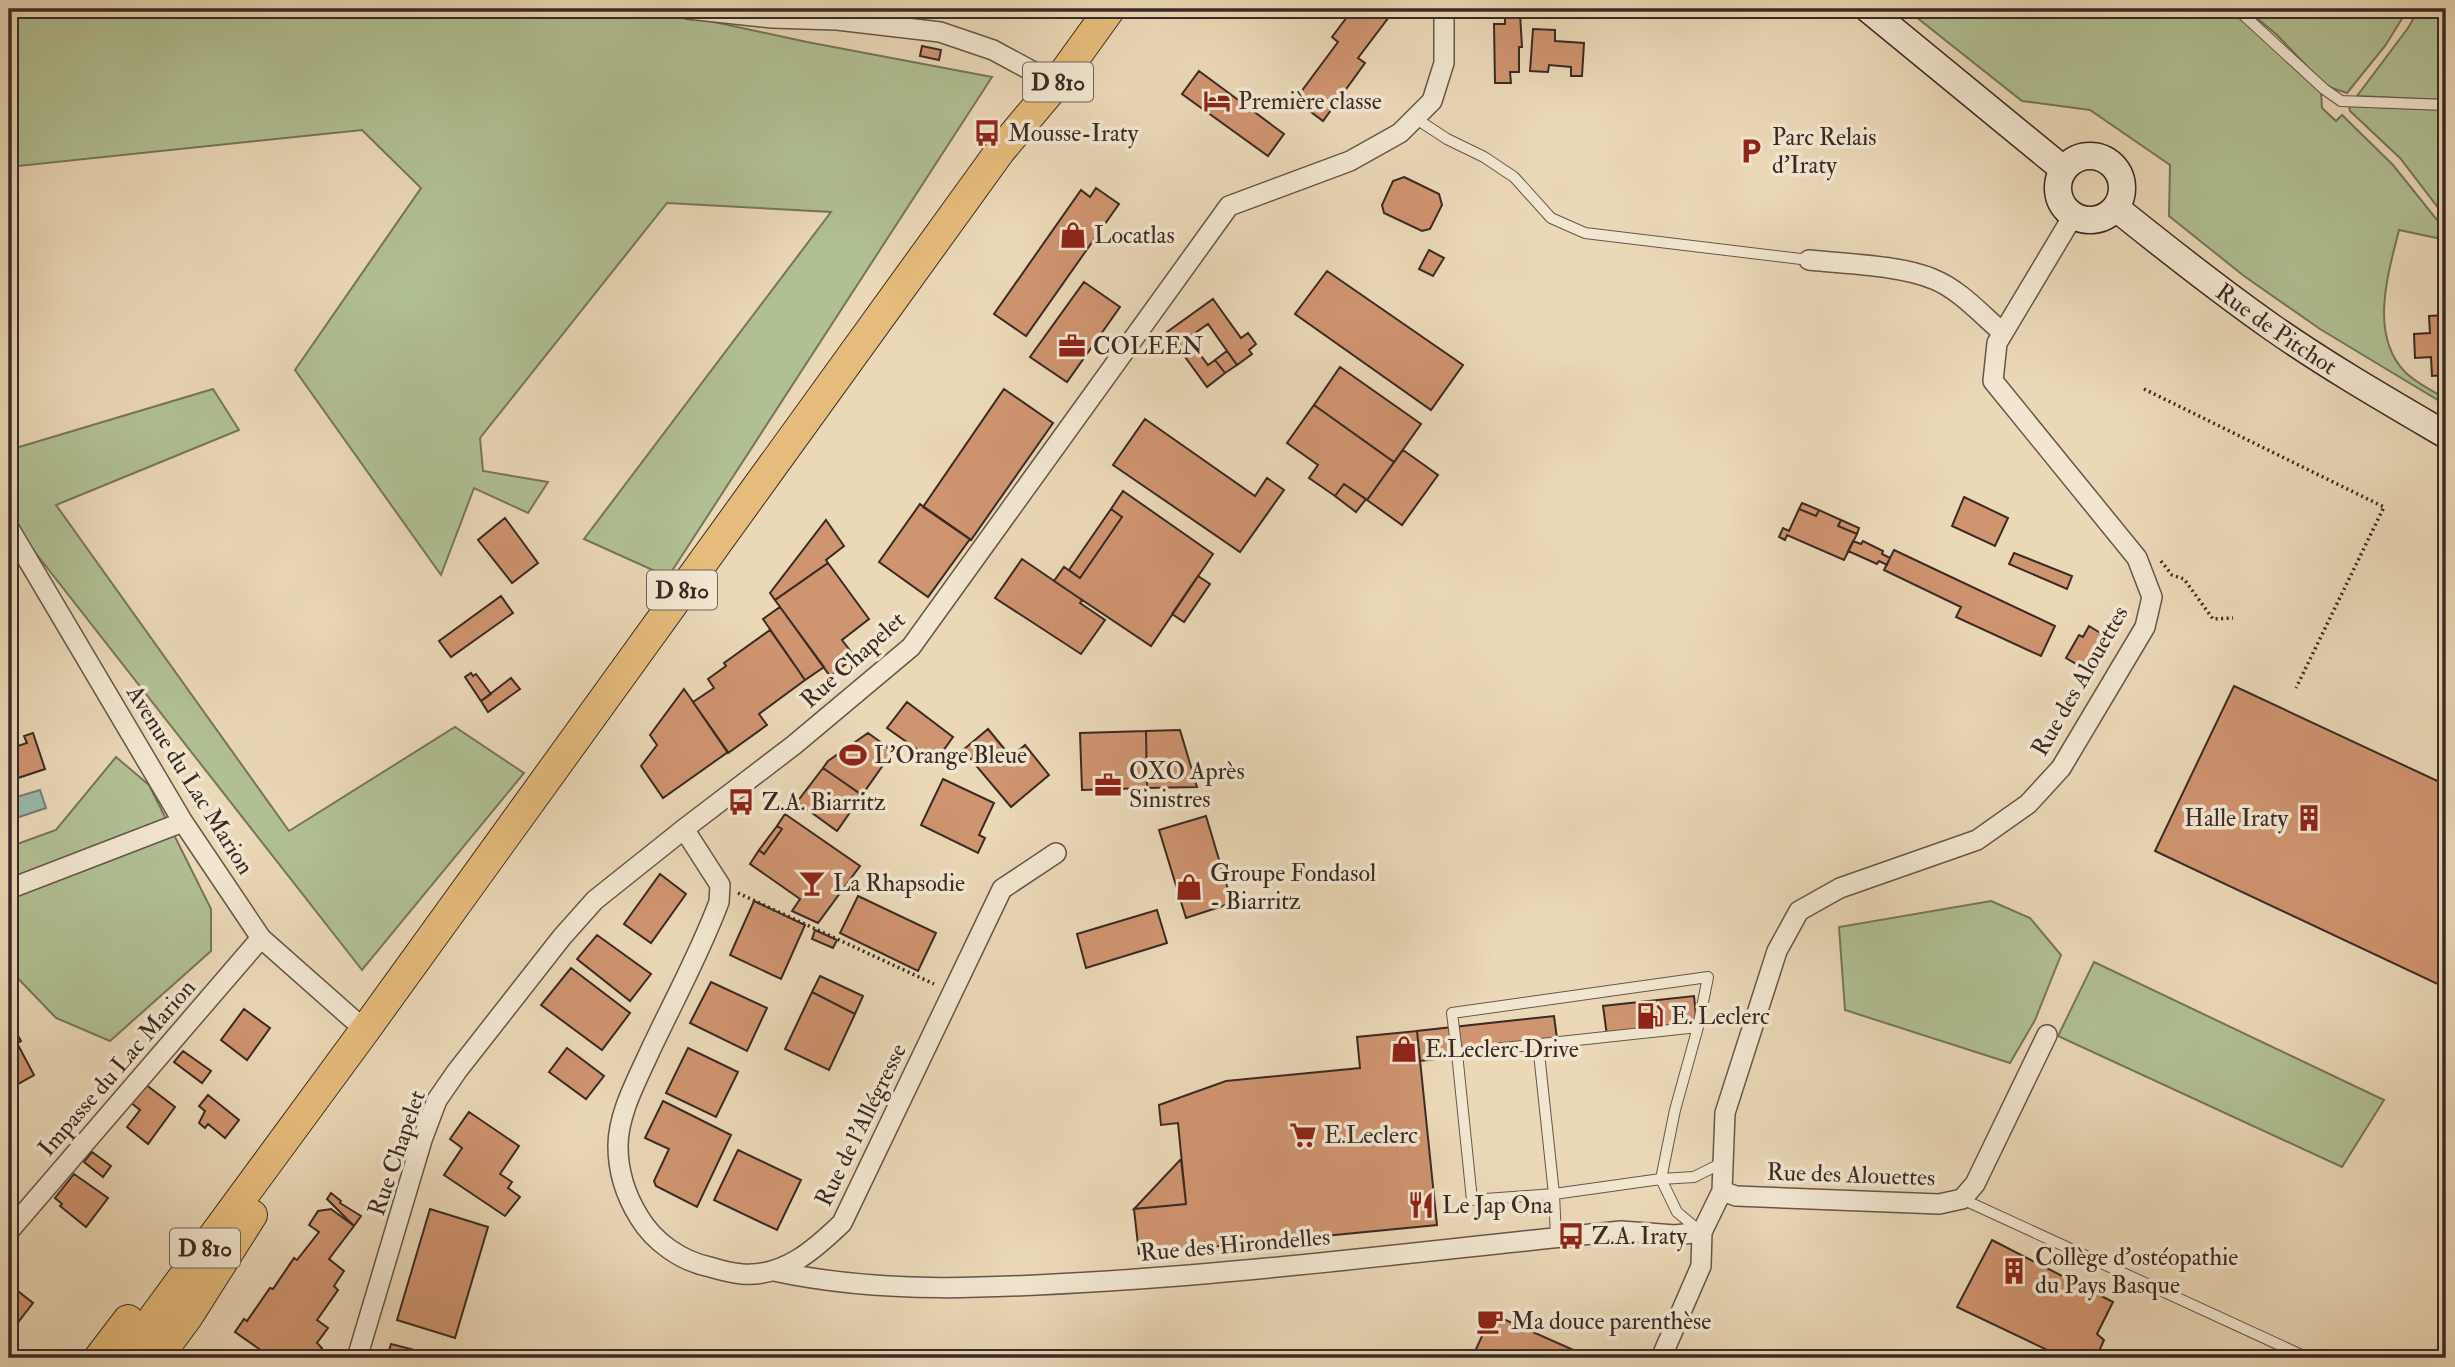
<svg xmlns="http://www.w3.org/2000/svg" width="2455" height="1367" font-family="'IM FELL Double Pica',serif">
<style>
.green{fill:#b1c093;stroke:#76755c;stroke-width:2}
.water{fill:#99baab;stroke:#738075;stroke-width:2}
.building{fill:#cf9470;stroke:#3a2a24;stroke-width:2}
.lines{fill:none;stroke-linecap:round;stroke-linejoin:round}
.lane-casing{stroke:#665649;stroke-width:12}
.street-casing{stroke:#665649;stroke-width:22}
.secondary-casing{stroke:#3a2a24;stroke-width:29}
.primary-casing{stroke:#3a2a24;stroke-width:32}
.path{stroke:#3a2a24;stroke-width:3.5;stroke-dasharray:2 3.5;stroke-linecap:butt}
.lane{stroke:#f2e6d0;stroke-width:10}
.street{stroke:#f2e6d0;stroke-width:19}
.secondary{stroke:#f2e6d0;stroke-width:26}
.primary{stroke:#e6bc7c;stroke-width:30}
.labels{text-anchor:middle;dominant-baseline:central;stroke-width:7;stroke-linejoin:round;paint-order:stroke}
.shield{fill:#f2e6d0;stroke:#716258;stroke-width:2}
.shield-label{font-size:23px;font-weight:bold;fill:#3a2a24}
.poi-label{font-size:24px;fill:#3a2a24;stroke:#f2e6d0;text-anchor:start}
.street-label{font-size:24px;fill:#3a2a24;stroke:#f2e6d0}
</style>
<rect width="100%" height="100%" fill="#ebd8b7"/>
<filter id="stains"><feTurbulence type="fractalNoise" baseFrequency=".00286" numOctaves="4"/><feColorMatrix values="0 0 0 0 .2 0 0 0 0 .09 0 0 0 0 .02 0 0 0 .5 -.17"/></filter>
<radialGradient id="worn" r=".72"><stop offset=".6" stop-color="#630" stop-opacity="0"/><stop offset="1" stop-color="#630" stop-opacity=".3"/></radialGradient>
<path class="green" d="M9 9H654L807 42 992 77 668 577 584 539 831 212 667 203 480 438 483 471 548 482 528 513 474 488 441 575 295 370 421 188 362 130 9 167Z
M1906 9H2231L2321 92 2322 108 2336 121 2342 115 2393 165 2446 231V240L2399 230C2388 274 2369 335 2405 372 2416 383 2433 391 2446 399V405L2320 329 2244 276 2169 216 2170 165 2090 110 2022 101Z
M2246 9H2408L2385 46 2347 93 2326 86 2277 35Z
M2419 9H2446V100L2357 96 2408 28Z
M2349 106 2446 110V175L2442 190V197L2446 202V218L2400 158 2350 111Z
M213 389 239 430 56 505 289 831 455 727 524 773 362 970 9 519V450Z
M116 757 149 785 211 909V951L110 1041 56 1018 9 969V847L56 830Z
M1991 901 2030 918 2061 955 2035 1020 2010 1063 1845 1010 1839 927Z
M2094 962 2384 1100 2342 1167 2058 1036Z"/>
<path class="water" d="M40 790 46 808 16 818 9 812 10 799Z"/>
<path class="building" d="M1353 9H1395L1358 58 1365 63 1323 121 1295 100 1338 42 1332 37Z
M1505 13H1520L1522 47H1519V72H1510L1511 83H1495L1494 24H1505Z
M1533 29 1555 30V41L1584 43 1582 76H1571V67L1549 65 1548 72 1530 71Z
M922 46 941 50 939 60 920 56Z
M1199 71 1284 134 1268 156 1182 94Z
M1404 177 1439 194 1442 205 1430 229 1422 231 1384 213 1382 205 1393 181Z
M1096 188 1119 204 1026 336 994 314 1081 190 1090 197Z
M1429 250 1444 258 1433 276 1419 269Z
M1327 271 1463 365 1431 410 1295 314Z
M1084 282 1120 307 1067 382 1030 357Z
M1213 299 1241 338 1248 333 1256 344 1249 350 1252 354 1237 365 1208 324 1188 338 1208 365 1215 360 1225 373 1207 387 1167 332Z
M2446 315V375L2432 376 2431 357 2415 358 2414 334 2430 333 2429 316Z
M1227 351 1237 365 1225 373 1215 360Z
M1340 367 1421 424 1394 462 1314 405Z
M1004 389 1053 423 971 540 923 507Z
M1314 405 1394 462 1367 500 1344 484 1335 496 1309 478 1318 465 1287 443Z
M1145 419 1255 496 1267 478 1284 490 1240 552 1113 465Z
M1403 450 1438 475 1402 525 1367 500Z
M1344 484 1366 499 1356 512 1335 496Z
M1123 491 1213 554 1151 646 1054 581 1064 567 1080 578 1122 517 1111 509Z
M1964 497 2008 518 1995 546 1952 526Z
M1802 503 1819 510 1816 516 1799 509Z
M920 504 970 539 928 597 879 562Z
M1111 509 1122 517 1080 578 1069 570Z
M1799 509 1816 516 1819 510 1841 520 1838 526 1857 534 1844 560 1787 535 1785 540 1779 537 1783 528 1789 531Z
M505 518 538 563 512 583 478 540Z
M826 520 844 546 826 560 828 563 775 600 770 593Z
M1841 520 1859 528 1857 534 1838 526Z
M1853 541 1861 544 1863 541 1883 551 1882 554 1890 558 1887 565 1879 561 1877 564 1848 551Z
M1894 550 2055 626 2041 656 1956 617 1961 607 1884 570Z
M2014 553 2072 576 2067 589 2009 564Z
M1022 559 1082 600 1080 603 1105 620 1081 654 995 598Z
M828 563 869 619 842 640 855 657 830 676 775 600Z
M1198 576 1210 584 1184 622 1172 614Z
M501 596 513 613 451 657 439 641Z
M780 607 824 667 805 680 763 619Z
M2089 626 2102 634 2083 668 2066 658 2079 635 2083 637Z
M770 630 805 680 759 714 767 725 728 753 693 702 714 688 708 679 726 666 724 663Z
M471 673 473 676 476 674 491 694 481 701 465 677Z
M511 678 520 689 488 712 481 701Z
M2234 686 2446 785V988L2155 851Z
M684 689 728 752 663 798 641 766 657 745 650 735Z
M907 702 953 737 935 762 887 728Z
M988 729 1011 757 1025 745 1049 775 1011 807 963 750Z
M1180 730 1197 787 1147 788 1146 731Z
M1146 731 1147 788 1082 790 1080 733Z
M33 733 45 769 9 781V749L27 743 24 736Z
M868 733 893 751 862 795 823 768 828 761Z
M823 768 862 795 837 831 797 802Z
M943 779 994 803 979 835 985 838 978 853 921 825Z
M785 814 860 866 818 923 792 911 800 899 750 864 759 850 764 854 782 829 777 826Z
M1206 816 1232 903 1186 918 1159 830Z
M777 826 782 829 764 854 759 850Z
M660 874 686 894 651 943 624 924Z
M858 896 936 933 918 971 840 933Z
M754 901 805 925 781 979 730 955Z
M1157 910 1167 943 1086 968 1077 934Z
M815 930 837 940 833 948 812 939Z
M597 935 651 974 630 1001 577 959Z
M571 968 630 1013 602 1050 541 1005Z
M820 976 863 996 855 1014 812 992Z
M711 982 767 1008 747 1051 690 1023Z
M812 992 855 1014 829 1070 785 1049Z
M1694 996 1697 1026 1607 1036 1603 1006Z
M244 1009 270 1028 247 1060 221 1040Z
M1554 1016 1558 1046 1420 1061 1417 1031Z
M15 1030 21 1041 17 1043 34 1075 9 1089V1034Z
M1417 1031 1437 1225 1139 1254 1134 1209 1186 1204 1178 1123 1161 1125 1159 1105 1226 1081 1360 1068 1357 1037Z
M567 1048 604 1076 586 1099 549 1072Z
M688 1048 738 1072 716 1117 666 1093Z
M183 1051 211 1071 202 1083 174 1062Z
M145 1084 175 1107 148 1144 127 1127 140 1110 130 1102Z
M208 1095 239 1120 225 1138 208 1124 205 1128 199 1123 205 1111 199 1106Z
M663 1101 731 1135 697 1207 656 1186 654 1181 669 1149 645 1138Z
M469 1112 519 1146 500 1174 512 1182 508 1188 520 1197 505 1216 444 1175 462 1148 450 1139Z
M738 1150 801 1180 777 1230 714 1200Z
M92 1152 111 1166 103 1177 84 1162Z
M1181 1159 1186 1204 1134 1209Z
M74 1174 108 1198 86 1227 60 1206 62 1204 55 1198Z
M331 1193 341 1201 340 1203 361 1216 354 1226 327 1199Z
M331 1209 354 1226 329 1259 344 1271 334 1286 338 1290 317 1320 328 1328 317 1343 322 1348 314 1358H272L235 1332 244 1319 247 1321 270 1288 273 1289 294 1258 297 1260 319 1232 309 1225 318 1211Z
M430 1209 488 1227 455 1338 397 1320Z
M1992 1240 2113 1302 2097 1334 2104 1340 2096 1358H2064L1957 1307Z
M9 1284 33 1303 9 1334Z
M1492 1314 1587 1356 1592 1358H1472Z
M391 1344 434 1355V1358H387Z"/>
<g class="lines">
<defs>
<path id="lane" d="M2237 9 2324 89 2341 101 2446 105
M1415 118 1447 139 1484 157 1514 177 1551 218 1585 233 1809 260
M1698 1027 1675 1110 1661 1179 1554 1194 1472 1200 1457 1053Z
M1538 1044 1554 1194 1556 1237
M1457 1053 1452 1013 1708 977 1698 1027
M1962 1199 2308 1358
M1701 1232 1677 1212 1661 1179 1694 1177 1722 1163"/>
<path id="street" d="M688 9 772 18 837 20 940 32 993 50 1045 78
M1809 260C1845 264 1900 265 1933 279 1959 289 1982 315 2003 333
M9 528 183 822 261 938 365 1030
M684 829 720 885 719 902C700 953 673 1002 650 1051 637 1080 618 1114 618 1146 618 1172 626 1196 639 1217 654 1242 681 1261 710 1267 720 1270 731 1273 742 1274 784 1277 814 1250 842 1223L1002 889 1056 853
M9 889 183 822
M1722 1191 1736 1196 1939 1204 1962 1199 1975 1184 2047 1035
M9 1231 261 938
M774 1271C884 1295 996 1288 1108 1281 1279 1270 1450 1248 1621 1231L1675 1235 1702 1232
M357 1358 422 1140 437 1100 457 1071 562 937 595 900 684 829 794 745 911 647 1229 206 1350 161 1400 133 1432 101 1444 63V9
M1661 1358 1701 1266 1702 1232 1722 1191 1725 1113 1777 951 1799 911 1840 888 1977 840 2028 804 2061 768 2145 627 2152 597 2137 558 1993 381 1997 343 2073 216"/>
<g id="secondary">
<path d="M1868 9 2063 169"/>
<circle cx="2090" cy="188" r="32"/>
<path id="s1" d="M2116 208C2167 249 2219 290 2273 328 2329 367 2388 401 2446 435"/>
</g>
<path id="primary" d="M99 1358 128 1320
M124 1358 365 1030 1000 151 1056 84 1110 9
M157 1358 188 1316 252 1215"/>
</defs>
<use href="#lane" class="lane-casing"/>
<use href="#street" class="street-casing"/>
<use href="#secondary" class="secondary-casing"/>
<use href="#primary" class="primary-casing"/>
<path class="path" d="M2144 389 2384 507 2296 688
M2161 561 2172 575 2184 579 2213 619 2233 618
M738 893 934 984"/>
<use href="#lane" class="lane"/>
<use href="#street" class="street"/>
<use href="#secondary" class="secondary"/>
<use href="#primary" class="primary"/>
</g>
<defs>
<symbol id="hotel-bare" viewBox="-9 -9 18 18"><path d="M-6-4.5h1.5V1H6V5H4.5V3h-9V5H-6ZM-4 0a1.8 1.8 0 1 1 3.6 0ZM.5 0V-2.5h3Q6-2.5 6 0Z" fill="#8f2418" stroke="#f2e6d0" stroke-width="2.5" paint-order="stroke"/></symbol>
<symbol id="bus-bare" viewBox="-9 -9 18 18"><path d="M-5-6H5V4H4V6H2V4H-2V6H-4V4H-5ZM-3.5-4V0h7V-4ZM-3.5 1.2v1.5H-2V1.2ZM2 1.2v1.5H3.5V1.2Z" fill="#8f2418" stroke="#f2e6d0" stroke-width="2.5" paint-order="stroke"/></symbol>
<symbol id="parking-bare" viewBox="-9 -9 18 18"><path d="M-3.5-5.5H1a3.5 3.5 0 0 1 0 7H-1V5.5H-3.5ZM-1-3.4V-.6H.8a1.4 1.4 0 0 0 0-2.8Z" fill="#8f2418" stroke="#f2e6d0" stroke-width="2.5" paint-order="stroke"/></symbol>
<symbol id="shop-bare" viewBox="-9 -9 18 18"><path d="M-5-2.5h2.3a2.7 3.5 0 0 1 5.4 0H5L5.5 6h-11ZM-1.5-2.5h3a1.5 2.3 0 0 0-3 0Z" fill="#8f2418" stroke="#f2e6d0" stroke-width="2.5" paint-order="stroke"/></symbol>
<symbol id="office-bare" viewBox="-9 -9 18 18"><path d="M-6-3h4V-5.5h4V-3h4V5H-6ZM-1-4.5V-3h2v-1.5ZM-6 0V1H6V0Z" fill="#8f2418" stroke="#f2e6d0" stroke-width="2.5" paint-order="stroke"/></symbol>
<symbol id="stadium-bare" viewBox="-9 -9 18 18"><path d="M0-5a6.5 5 0 1 0 0 10a6.5 5 0 1 0 0-10ZM-3.5-1.8h7v3.6h-7Z" fill="#8f2418" stroke="#f2e6d0" stroke-width="2.5" paint-order="stroke"/></symbol>
<symbol id="building-bare" viewBox="-9 -9 18 18"><path d="M-4-6H4V6H1V3H-1V6H-4ZM-2.5-4.3h1.7v1.8h-1.7ZM.8-4.3h1.7v1.8H.8ZM-2.5-1h1.7V.8h-1.7ZM.8-1h1.7V.8H.8Z" fill="#8f2418" stroke="#f2e6d0" stroke-width="2.5" paint-order="stroke"/></symbol>
<symbol id="bar-bare" viewBox="-9 -9 18 18"><path d="M-6-5H6L.8 .8V4.5H3.5V6h-7V4.5H-.8V.8Z" fill="#8f2418" stroke="#f2e6d0" stroke-width="2.5" paint-order="stroke"/></symbol>
<symbol id="fuel-bare" viewBox="-9 -9 18 18"><path d="M-5.5-6h7V0h2V4h1.3V-2.5L3-4.5l.8-.8L6-3V5H2.5V1h-1V6h-7ZM-4.2-4.7v3.2H.2V-4.7Z" fill="#8f2418" stroke="#f2e6d0" stroke-width="2.5" paint-order="stroke"/></symbol>
<symbol id="supermarket-bare" viewBox="-9 -9 18 18"><path d="M-6-5.5h2.5l.6 2H6L4.5 2H-2.5L-4.4-4H-6ZM-1.5 3.2a1.3 1.3 0 1 0 .1 0ZM3 3.2a1.3 1.3 0 1 0 .1 0Z" fill="#8f2418" stroke="#f2e6d0" stroke-width="2.5" paint-order="stroke"/></symbol>
<symbol id="restaurant-bare" viewBox="-9 -9 18 18"><path d="M-5-6h1v4h1v-4h1v4h1v-4h1v5L-1.5 .5V6h-2V.5L-5-1ZM5-6V6H3V1.5H1.5Q1.5-4 5-6Z" fill="#8f2418" stroke="#f2e6d0" stroke-width="2.5" paint-order="stroke"/></symbol>
<symbol id="cafe-bare" viewBox="-9 -9 18 18"><path d="M-5.5-4.5H6V0H3Q3 3.5 0 3.5H-2.5Q-5.5 3.5-5.5 0ZM3-3.2v2h1.7v-2ZM-6 4.5H4V6H-6Z" fill="#8f2418" stroke="#f2e6d0" stroke-width="2.5" paint-order="stroke"/></symbol>
</defs>
<g fill-rule="evenodd">
<use href="#hotel-bare" x="1198" y="82" width="38" height="38"/>
<use href="#bus-bare" x="968" y="114" width="38" height="38"/>
<use href="#parking-bare" x="1732" y="132" width="38" height="38"/>
<use href="#shop-bare" x="1054" y="216" width="38" height="38"/>
<use href="#office-bare" x="1053" y="327" width="38" height="38"/>
<use href="#stadium-bare" x="834" y="736" width="38" height="38"/>
<use href="#office-bare" x="1089" y="766" width="38" height="38"/>
<use href="#bus-bare" x="722" y="783" width="38" height="38"/>
<use href="#building-bare" x="2290" y="799" width="38" height="38"/>
<use href="#bar-bare" x="793" y="864" width="38" height="38"/>
<use href="#shop-bare" x="1170" y="868" width="38" height="38"/>
<use href="#fuel-bare" x="1631" y="997" width="38" height="38"/>
<use href="#shop-bare" x="1385" y="1030" width="38" height="38"/>
<use href="#supermarket-bare" x="1284" y="1116" width="38" height="38"/>
<use href="#restaurant-bare" x="1402" y="1186" width="38" height="38"/>
<use href="#bus-bare" x="1552" y="1217" width="38" height="38"/>
<use href="#building-bare" x="1995" y="1252" width="38" height="38"/>
<use href="#cafe-bare" x="1471" y="1302" width="38" height="38"/>
</g>
<g class="labels">
<g class="shield">
<rect x="1023" y="62.5" width="70" height="39" rx="5"/>
<rect x="647" y="570.5" width="70" height="39" rx="5"/>
<rect x="170" y="1228.5" width="70" height="39" rx="5"/>
</g>
<g class="shield-label">
<text x="1058" y="82">D 810</text>
<text x="682" y="590">D 810</text>
<text x="205" y="1248">D 810</text>
</g>
<g class="poi-label">
<text x="1238" y="101">Première classe</text>
<text x="1008" y="133">Mousse-Iraty</text>
<text x="1772" y="137">Parc Relais<tspan x="1772" dy="28">d’Iraty</tspan></text>
<text x="1094" y="235">Locatlas</text>
<text x="1093" y="346">COLEEN</text>
<text x="874" y="755">L'Orange Bleue</text>
<text x="1129" y="771">OXO Après<tspan x="1129" dy="28">Sinistres</tspan></text>
<text x="762" y="802">Z.A. Biarritz</text>
<text x="2288" y="818" text-anchor="end">Halle Iraty</text>
<text x="1210" y="873">Groupe Fondasol<tspan x="1210" dy="28">- Biarritz</tspan></text>
<text x="833" y="883">La Rhapsodie</text>
<text x="1671" y="1016">E. Leclerc</text>
<text x="1425" y="1049">E.Leclerc Drive</text>
<text x="1324" y="1135">E.Leclerc</text>
<text x="1442" y="1205">Le Jap Ona</text>
<text x="1592" y="1236">Z.A. Iraty</text>
<text x="2035" y="1257">Collège d'ostéopathie<tspan x="2035" dy="28">du Pays Basque</tspan></text>
<text x="1511" y="1321">Ma douce parenthèse</text>
</g>
<g class="street-label">
<text stroke="none"><textPath href="#s1" startOffset="201">Rue de Pitchot</textPath></text>
<text transform="translate(853 660) rotate(-42)">Rue Chapelet</text>
<text transform="translate(2080 681) rotate(-60)">Rue des Alouettes</text>
<text transform="translate(190 780) rotate(58)">Avenue du Lac Marion</text>
<text transform="translate(117 1068) rotate(-49)">Impasse du Lac Marion</text>
<text transform="translate(861 1125) rotate(-64)">Rue de l'Allégresse</text>
<text transform="translate(397 1153) rotate(-71)">Rue Chapelet</text>
<text transform="translate(1851 1175) rotate(2)">Rue des Alouettes</text>
<text transform="translate(1235 1245) rotate(-5)">Rue des Hirondelles</text>
</g>
</g>
<rect width="2455" height="1367" fill="none" stroke="#ebd8b7" stroke-width="35"/>
<rect x="10" y="10" width="2434" height="1346" fill="none" stroke="#3a2a24" stroke-width="3.5"/>
<rect x="18" y="18" width="2420" height="1332" fill="none" stroke="#3a2a24" stroke-width="2"/>
<rect width="100%" height="100%" filter="url(#stains)"/>
<rect width="100%" height="100%" fill="url(#worn)"/>
</svg>
